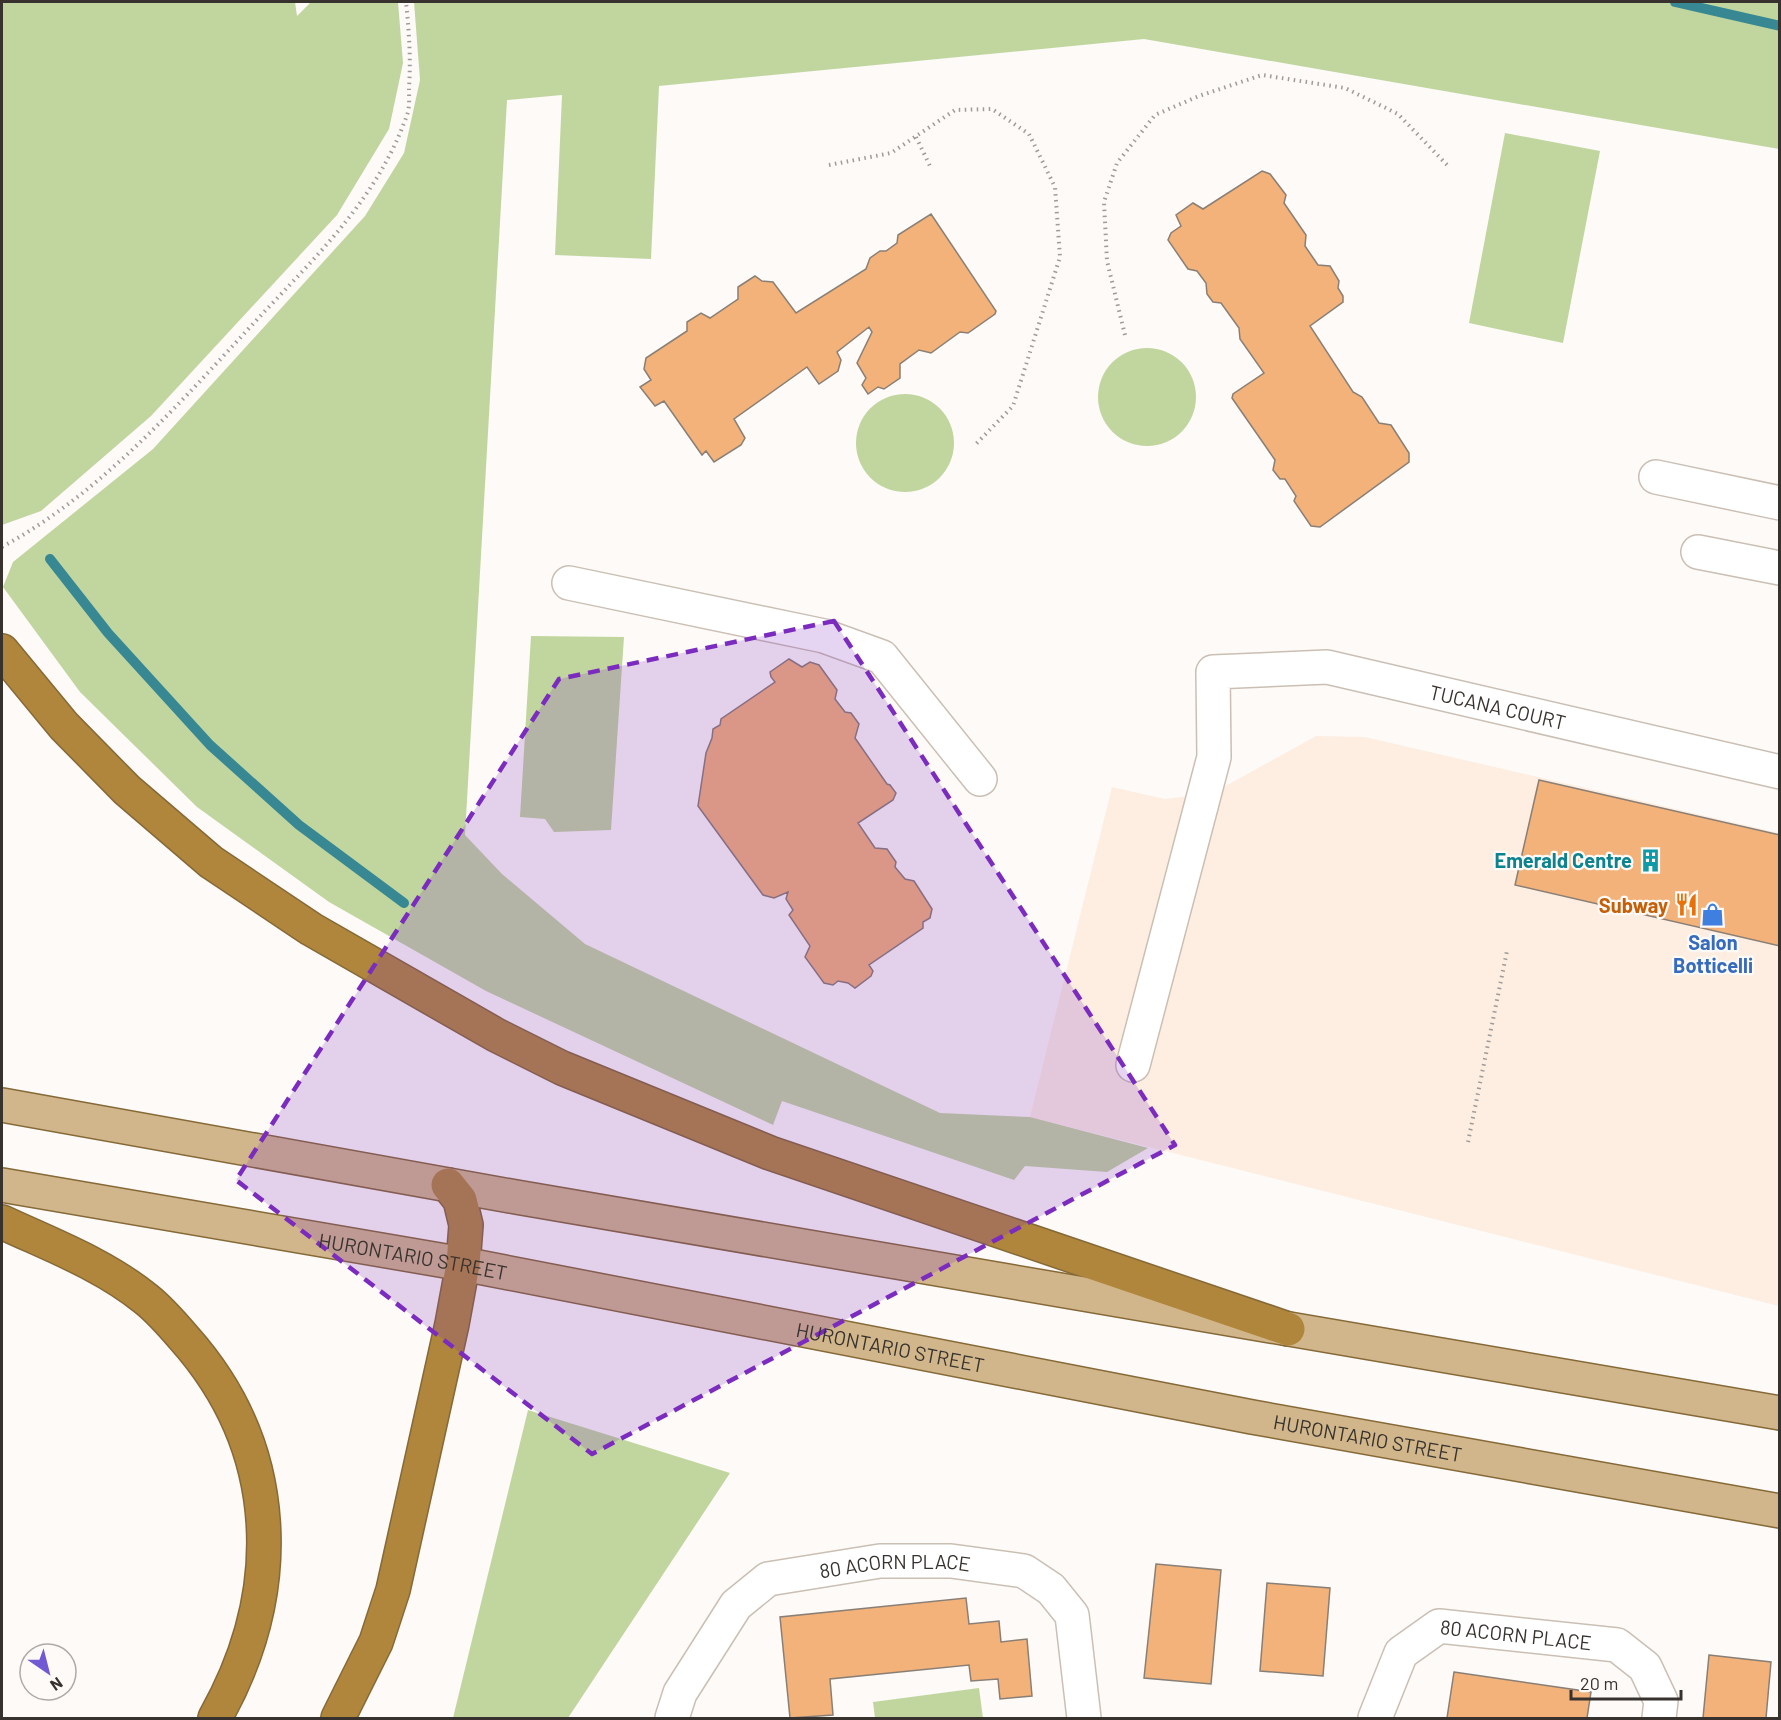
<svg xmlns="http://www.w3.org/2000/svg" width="1781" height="1720" font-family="Barlow,sans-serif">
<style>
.commercial{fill:#fdeee1}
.green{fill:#c1d69f}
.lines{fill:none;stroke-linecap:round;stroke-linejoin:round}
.stream{stroke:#378893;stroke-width:10}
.building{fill:#f2b27a;stroke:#8a7f75;stroke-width:1.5}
.minor-casing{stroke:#cbbfb4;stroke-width:36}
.major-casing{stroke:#866937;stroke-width:36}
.highway-casing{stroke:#866937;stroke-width:36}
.path{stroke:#9f9b98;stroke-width:4;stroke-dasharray:1.5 4.5;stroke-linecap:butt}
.minor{stroke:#fff;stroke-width:33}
.major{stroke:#d0b68a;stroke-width:33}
.highway{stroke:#b0863c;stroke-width:33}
.marked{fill:#7b2cbf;fill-opacity:0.2;stroke:#7b2cbf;stroke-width:4.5;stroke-dasharray:12 8;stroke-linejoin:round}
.labels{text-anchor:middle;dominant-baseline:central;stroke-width:4.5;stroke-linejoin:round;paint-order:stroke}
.street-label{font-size:20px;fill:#37322e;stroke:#fdfaf8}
.culture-label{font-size:20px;font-weight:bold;fill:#0d838f;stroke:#fdfaf8;text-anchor:end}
.food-label{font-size:20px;font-weight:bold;fill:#c56008;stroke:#fdfaf8;text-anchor:end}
.shop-label{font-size:20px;font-weight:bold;fill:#366cbe;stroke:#fdfaf8}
</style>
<rect width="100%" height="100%" fill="#fdfaf8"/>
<path class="commercial" d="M1316 736 1365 737 1779 833V1306L1030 1117 1112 787 1165 799 1213 793Z"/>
<path class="green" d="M2 2H295L297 16 311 2H398L403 63 389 129 337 215 151 416 41 511 2 525Z
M414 2H1779V149L1144 39 659 86 651 259 555 255 562 95 507 100 465 835 502 874 585 944 940 1113 1030 1117 1148 1148 1107 1172 1025 1166 1014 1180 782 1101 773 1125 486 991 329 902 197 807 80 692 3 587 13 562 153 449 365 216 404 153 420 80Z
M1505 133 1600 151 1563 343 1469 323Z
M1098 397a49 49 0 1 1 98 0a49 49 0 1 1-98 0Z
M856 443a49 49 0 1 1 98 0a49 49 0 1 1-98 0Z
M531 636 624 637 611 830 554 832 545 819 520 817Z
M528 1410 730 1473 568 1718H453Z
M979 1688 983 1718H875L873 1702Z"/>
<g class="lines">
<path class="stream" d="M1675 2 1780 26
M50 559 108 633 210 745 299 825 404 903"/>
</g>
<path class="building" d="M1262 171 1270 174 1286 195 1284 203 1306 235 1305 246 1318 265 1330 266 1339 281 1338 288 1343 296V302L1310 326 1353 392 1362 397 1379 423 1391 425 1409 453V462L1320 527 1311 526 1294 501 1296 496 1285 479H1280L1273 470 1275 460 1232 398 1233 394 1264 373 1240 339 1239 328 1221 303 1213 302 1207 294 1206 283 1197 271 1188 269 1168 240 1171 233 1181 226 1176 215 1193 203 1203 209Z
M931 214 996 311 995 314 968 333 960 332 931 353 919 350 900 364V378L884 389 878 387 868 394 862 385 866 378 857 363 872 332 869 327 837 352 841 360 838 371 819 384 807 367 734 419 745 438 741 445 714 462 706 451 702 455 664 401 655 406 640 387 651 380 644 369 646 358 687 331V322L701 313 710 318 738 299V287L755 276 762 281 773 282 796 313 866 269 870 258 880 251H886L897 243 898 235Z
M789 659 802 667 810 662 819 665 837 690 835 699 845 712 851 713 859 724 855 738 887 784 890 785 896 793 893 800 858 823 875 848 887 849 896 862 895 867 905 879 914 881 932 909 930 918 923 922V928L869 965 873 971 871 976 855 988 848 983 838 981 833 985 824 983 805 957 810 946 789 915 793 910 786 899 788 892 774 898 763 895 698 806 706 753 712 738 713 729 720 725 721 719 775 682 771 677 770 672Z
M1539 780 1780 835V946L1515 885Z
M1156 1564 1221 1570 1211 1684 1144 1678Z
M1267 1583 1330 1588 1323 1676 1260 1671Z
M966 1598 969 1624 999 1621 1001 1642 1027 1639 1032 1696 1000 1699 998 1679 971 1681 969 1665 830 1679 833 1715 790 1718 780 1617Z
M1709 1655 1771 1662 1766 1718H1703Z
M1454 1672 1591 1692 1587 1718H1447Z"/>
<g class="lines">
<defs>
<g id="minor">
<path d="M1656 477 1780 503"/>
<path d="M1698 552 1780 568"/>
<path d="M569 583 824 636 882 657 980 779"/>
<path id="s1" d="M1133 1065 1214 757 1213 672 1327 667 1780 772"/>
<path id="s2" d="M672 1718 680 1693 736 1605 768 1579 880 1561H951L1024 1571 1051 1589 1072 1615 1084 1718"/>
<path id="s3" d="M1375 1718 1401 1653 1439 1626 1617 1645 1645 1667 1661 1701 1659 1718"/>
</g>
<g id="major">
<path d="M2 1105 516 1197 1780 1413"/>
<path id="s4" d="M2 1185 463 1264 1252 1417 1780 1511"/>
</g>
<path id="highway" d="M2 651 64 726 127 790 211 862 311 929 496 1035 562 1068 770 1153 1288 1329
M2 1222C51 1245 103 1264 146 1299 160 1310 172 1324 184 1338 283 1449 286 1592 215 1718
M338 1718 376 1642 393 1590 452 1324 463 1264 466 1225 460 1200 448 1185"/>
</defs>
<use href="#minor" class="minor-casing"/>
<use href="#major" class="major-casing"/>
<use href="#highway" class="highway-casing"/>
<path class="path" d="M916 137 930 166
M829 165 891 153 955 110 992 109 1029 134 1055 187 1060 257 1013 406 974 446
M1125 335 1107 261 1104 202 1117 163 1155 115 1199 96 1262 75 1345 88 1398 114 1449 167
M2 547C101 493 176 407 252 325 312 260 377 201 407 115 410 107 409 96 409 88 411 58 409 31 406 2
M1468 1142 1507 951"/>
<use href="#minor" class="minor"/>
<use href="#major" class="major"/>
<use href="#highway" class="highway"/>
</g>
<path class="marked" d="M834 621 1175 1145 592 1454 236 1180 559 679Z"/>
<defs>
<symbol id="building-bare" viewBox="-9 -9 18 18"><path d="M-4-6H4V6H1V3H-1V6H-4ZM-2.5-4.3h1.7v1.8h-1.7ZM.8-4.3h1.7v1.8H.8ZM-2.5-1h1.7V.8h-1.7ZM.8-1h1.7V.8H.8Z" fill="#0f9aa8" stroke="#fdfaf8" stroke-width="2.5" paint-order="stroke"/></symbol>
<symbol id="restaurant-bare" viewBox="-9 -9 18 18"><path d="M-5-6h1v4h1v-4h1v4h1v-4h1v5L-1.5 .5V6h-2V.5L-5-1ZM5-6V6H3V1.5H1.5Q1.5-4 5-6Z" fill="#e8710a" stroke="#fdfaf8" stroke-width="2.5" paint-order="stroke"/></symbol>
<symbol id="shop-bare" viewBox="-9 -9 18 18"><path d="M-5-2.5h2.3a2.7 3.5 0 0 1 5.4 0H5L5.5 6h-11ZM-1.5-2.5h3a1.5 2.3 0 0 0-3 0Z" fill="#3f7fe0" stroke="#fdfaf8" stroke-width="2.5" paint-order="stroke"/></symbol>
</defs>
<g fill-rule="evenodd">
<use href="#building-bare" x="1634" y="844" width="33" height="33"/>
<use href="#restaurant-bare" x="1670" y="888" width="33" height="33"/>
<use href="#shop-bare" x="1696" y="898" width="33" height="33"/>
</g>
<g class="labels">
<g class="street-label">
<text stroke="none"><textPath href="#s1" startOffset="693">TUCANA COURT</textPath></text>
<text stroke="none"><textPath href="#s4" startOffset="417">HURONTARIO STREET</textPath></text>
<text stroke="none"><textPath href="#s4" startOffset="903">HURONTARIO STREET</textPath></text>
<text stroke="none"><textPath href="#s4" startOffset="1389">HURONTARIO STREET</textPath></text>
<text stroke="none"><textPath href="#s2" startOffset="300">80 ACORN PLACE</textPath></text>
<text stroke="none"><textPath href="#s3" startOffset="194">80 ACORN PLACE</textPath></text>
</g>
<g class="culture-label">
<text x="1632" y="860">Emerald Centre</text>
</g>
<g class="food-label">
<text x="1668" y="905">Subway</text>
</g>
<g class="shop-label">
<text x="1713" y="942">Salon<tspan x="1713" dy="23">Botticelli</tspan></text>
</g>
</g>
<rect width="1781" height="1720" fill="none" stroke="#37322e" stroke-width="6"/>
<g transform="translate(48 1672) rotate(145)"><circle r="28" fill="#fdfaf8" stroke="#aeaaa7" stroke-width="1.5"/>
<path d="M0-4.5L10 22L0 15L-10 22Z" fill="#7259d4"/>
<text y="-9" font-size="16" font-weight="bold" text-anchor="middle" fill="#37322e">N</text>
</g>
<path d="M1571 1690v9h110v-9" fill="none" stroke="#37322e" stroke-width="3"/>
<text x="1580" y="1690" font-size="18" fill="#37322e" stroke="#fdfaf8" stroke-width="4.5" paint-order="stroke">20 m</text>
</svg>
